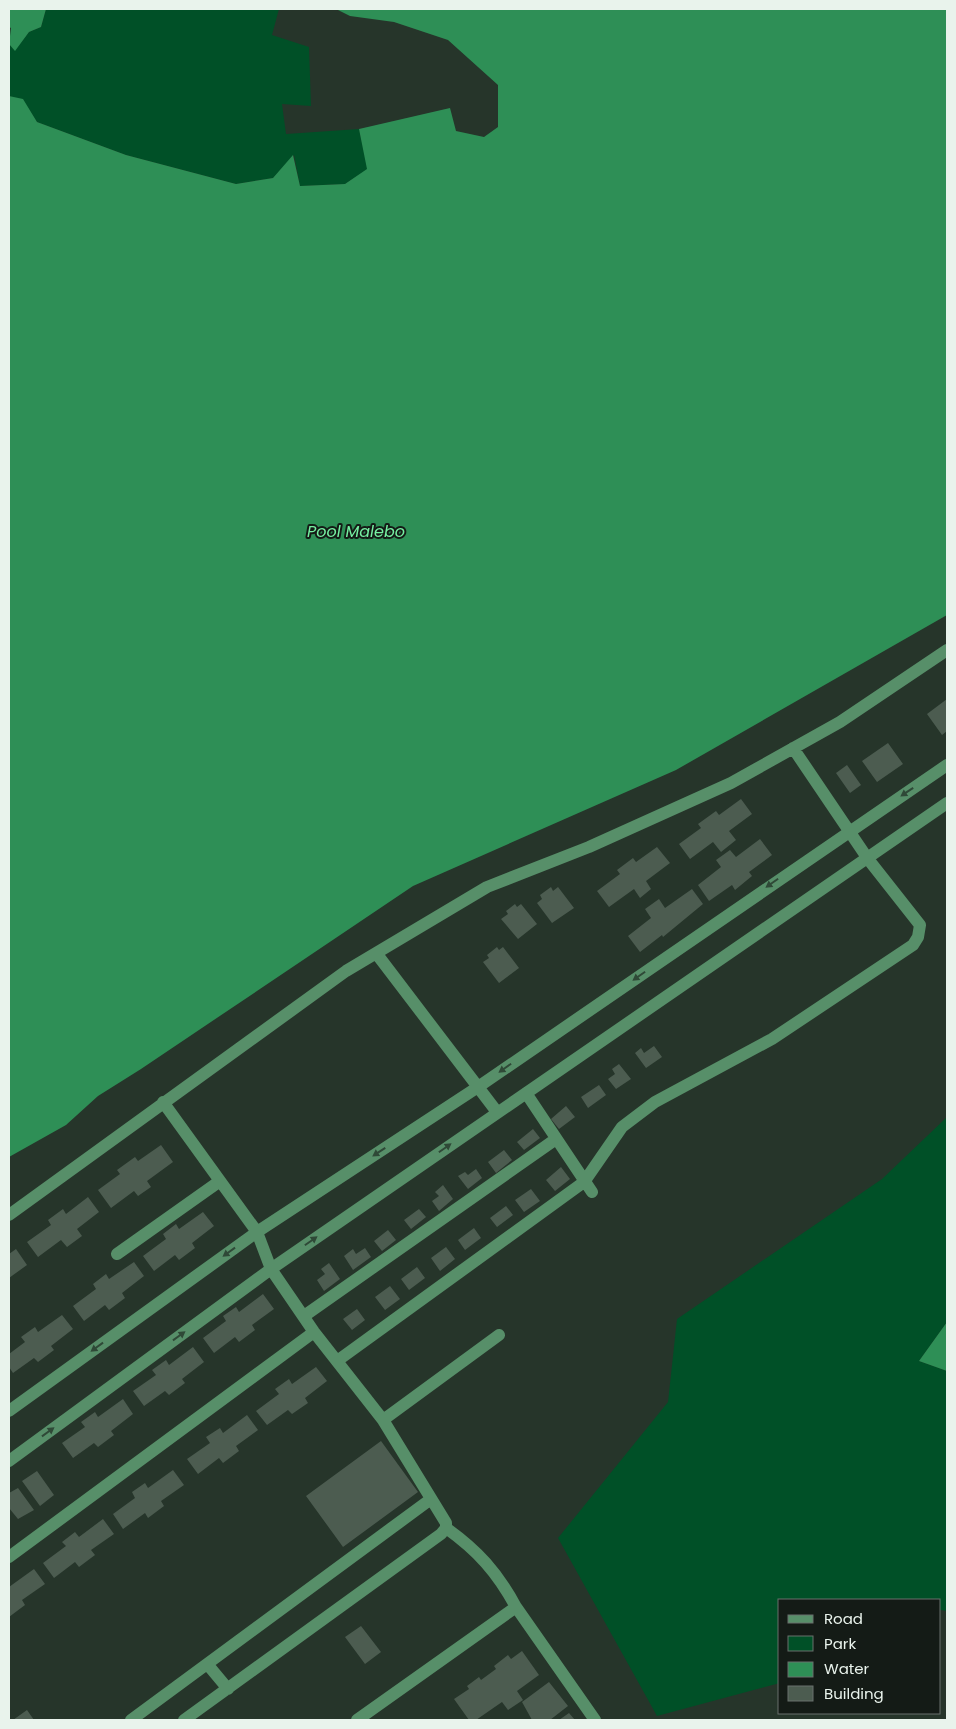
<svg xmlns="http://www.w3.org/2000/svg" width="956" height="1729" font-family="Poppins,sans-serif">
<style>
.green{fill:#005027}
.water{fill:#2e8f56}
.building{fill:#4c5c50}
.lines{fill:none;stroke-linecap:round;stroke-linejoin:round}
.minor{stroke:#578f69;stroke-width:12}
.oneway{fill:#2f4937}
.labels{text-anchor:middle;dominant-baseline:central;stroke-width:4;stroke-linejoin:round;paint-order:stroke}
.water-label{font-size:16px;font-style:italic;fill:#76f0a2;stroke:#141b16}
</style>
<rect width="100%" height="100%" fill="#26352a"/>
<path class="green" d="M46 9H279L272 35 309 47 311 106 282 104 286 134 359 129 368 169 345 184 300 186 294 155 273 178 236 184 126 155 37 122 23 100 9 96V44L15 50 29 32 41 27Z
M947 1117V1322L919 1361 947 1371V1611L940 1610V1600H780V1683L657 1716 558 1538 668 1402 677 1319 882 1179Z"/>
<path class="water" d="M9 9H46L41 27 29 32 15 51 9 44 11 28 9 27Z
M336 9H947V615L676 770 413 886 141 1069 98 1096 66 1125 9 1157V96L23 99 37 122 126 155 236 184 273 178 293 155 300 186 345 184 367 169 359 129 450 108 456 131 484 137 498 127V85L448 40 394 22 350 16Z
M947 1322V1371L919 1361Z"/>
<path class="building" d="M947 699V731L942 735 927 714Z
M888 743 903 764 877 782 862 761Z
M847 765 861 785 850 793 836 773Z
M741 799 752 814 729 831 736 840 721 852 713 842 690 859 679 844 701 828 698 824 716 811 719 815Z
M760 839 772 855 749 872 752 876 735 890 732 885 709 901 698 885 721 867 716 860 730 850 736 857Z
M657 847 670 863 646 881 651 889 640 898 634 889 609 907 597 891 620 874 617 870 633 858 636 862Z
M551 887 553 891 558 887 574 908 552 923 537 903 542 899 540 895Z
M692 889 703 904 663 937 662 935 640 952 628 936 651 918 645 909 659 899 665 908Z
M515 904 517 907 521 904 537 924 518 939 501 919 508 914 506 911Z
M497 947 499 950 503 947 519 968 499 983 483 962 489 958 487 955Z
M654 1046 662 1057 646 1068 635 1053 641 1048 644 1053Z
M619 1064 631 1079 616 1089 608 1079 615 1074 612 1069Z
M599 1085 606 1095 588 1108 581 1097Z
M566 1106 575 1117 559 1129 551 1119Z
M533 1129 540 1138 524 1150 517 1142Z
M161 1145 173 1162 147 1181 151 1187 138 1196 134 1191 111 1208 98 1190 120 1174 117 1170 135 1157 138 1161Z
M504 1150 512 1160 496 1173 488 1162Z
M561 1167 570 1179 555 1191 546 1180Z
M476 1169 482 1178 468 1189 458 1176 465 1172 468 1175Z
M443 1185 453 1199 439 1211 432 1201 439 1196 435 1192Z
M531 1189 540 1201 524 1212 515 1200Z
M88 1197 99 1212 77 1229 82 1236 67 1247 61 1240 38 1257 27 1242 51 1225 48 1220 63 1209 66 1214Z
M506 1206 513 1215 497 1227 490 1218Z
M419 1209 426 1217 411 1229 404 1220Z
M203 1212 214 1226 192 1243 195 1248 179 1260 175 1255 154 1271 143 1256 166 1239 163 1234 176 1224 179 1229Z
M474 1228 481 1238 465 1250 458 1240Z
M388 1230 396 1240 382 1251 374 1241Z
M446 1247 455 1259 440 1271 431 1258Z
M365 1248 371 1257 353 1270 344 1256 353 1249 356 1254Z
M16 1249 27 1265 9 1278V1254Z
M134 1262 144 1276 122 1293 125 1298 109 1310 105 1305 84 1321 73 1306 96 1289 93 1284 106 1274 109 1279Z
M329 1263 340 1279 324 1291 317 1280 325 1274 321 1269Z
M417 1267 425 1278 409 1290 401 1279Z
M390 1286 400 1299 385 1310 375 1297Z
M263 1294 274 1309 252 1325 255 1330 239 1342 235 1337 214 1353 203 1338 226 1321 223 1316 236 1307 239 1312Z
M357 1309 365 1320 352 1330 343 1319Z
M62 1315 73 1329 51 1346 54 1350 38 1362 34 1358 13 1373 9 1367V1354L25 1342 21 1337 35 1327 38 1332Z
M193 1347 204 1362 182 1379 185 1383 169 1395 165 1391 144 1406 133 1391 156 1375 152 1370 166 1360 169 1365Z
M316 1367 327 1381 305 1398 308 1403 292 1414 288 1410 267 1425 256 1411 279 1394 275 1389 289 1379 292 1384Z
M123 1399 133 1414 111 1431 114 1435 98 1447 94 1443 73 1458 62 1443 85 1427 81 1422 95 1412 98 1417Z
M247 1415 258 1430 236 1446 239 1451 223 1463 219 1458 198 1474 187 1459 210 1443 206 1437 220 1428 223 1433Z
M381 1441 418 1492 343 1547 306 1496Z
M173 1470 184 1485 161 1501 164 1506 148 1518 145 1513 123 1529 113 1514 135 1498 132 1492 145 1483 148 1488Z
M37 1471 54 1495 40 1506 22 1481Z
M18 1488 34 1510 18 1519 9 1508V1493Z
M103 1519 114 1534 91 1550 95 1555 79 1567 75 1562 54 1578 43 1563 66 1546 62 1542 75 1532 79 1537Z
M34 1569 45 1584 22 1600 25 1605 9 1617V1587Z
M361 1626 381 1652 365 1664 345 1637Z
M522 1651 539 1675 517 1691 523 1700 508 1710 502 1702 476 1720H469L454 1699 469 1689 467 1686 479 1677 481 1680 496 1669 494 1666 508 1655 511 1659Z
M549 1682 568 1706 550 1720H532L522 1702Z
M27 1710 34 1720H13Z
M569 1713 575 1720H559Z"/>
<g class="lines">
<path class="minor" d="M376 953 497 1112
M526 1093 592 1192
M163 1102 257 1232 271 1269 314 1332 383 1420 446 1523V1528L441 1534 184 1720
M9 1215 346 971 487 887 589 847 731 783 840 722 947 650
M117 1254 220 1181
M304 1316 556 1139
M337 1361 584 1182 622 1127 655 1102 772 1039 913 945 918 937 920 925 868 859 793 748
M9 1411 257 1232 478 1087 947 765
M383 1420 499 1335
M9 1461 271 1269 947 803
M9 1557 314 1332
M516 1607 595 1720
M208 1665 228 1689
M131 1720 431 1499
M357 1720 516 1607C497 1572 478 1551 446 1528"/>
</g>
<defs><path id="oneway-solid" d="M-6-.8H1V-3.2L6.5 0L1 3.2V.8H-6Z" transform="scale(1.25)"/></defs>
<g class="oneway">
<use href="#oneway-solid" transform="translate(907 792) rotate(146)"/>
<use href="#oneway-solid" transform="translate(772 883) rotate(145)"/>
<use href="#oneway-solid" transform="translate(639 976) rotate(145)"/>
<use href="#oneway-solid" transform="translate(505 1068) rotate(145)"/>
<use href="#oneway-solid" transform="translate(445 1148) rotate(-35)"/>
<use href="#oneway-solid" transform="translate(379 1152) rotate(147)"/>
<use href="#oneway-solid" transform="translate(311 1241) rotate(-35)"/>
<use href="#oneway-solid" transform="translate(229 1252) rotate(144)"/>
<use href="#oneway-solid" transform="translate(179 1336) rotate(-36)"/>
<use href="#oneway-solid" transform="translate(97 1347) rotate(144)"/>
<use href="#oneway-solid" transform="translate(48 1432) rotate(-36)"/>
</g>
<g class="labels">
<g class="water-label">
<text x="356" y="531">Pool Malebo</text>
</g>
</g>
<rect width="956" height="1729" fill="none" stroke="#e9f3ec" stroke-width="20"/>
<rect x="778" y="1599" width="162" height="115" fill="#141b16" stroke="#69716c"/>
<rect x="788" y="1615" width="25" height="8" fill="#578f69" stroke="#69716c"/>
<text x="824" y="1624" font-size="15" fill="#e9f3ec">Road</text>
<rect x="788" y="1636" width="25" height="15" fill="#005027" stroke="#69716c"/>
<text x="824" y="1649" font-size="15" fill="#e9f3ec">Park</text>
<rect x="788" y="1662" width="25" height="15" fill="#2e8f56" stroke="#69716c"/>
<text x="824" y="1674" font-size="15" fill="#e9f3ec">Water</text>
<rect x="788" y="1686" width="25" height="15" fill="#4c5c50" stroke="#69716c"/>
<text x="824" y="1699" font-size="15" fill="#e9f3ec">Building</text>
</svg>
